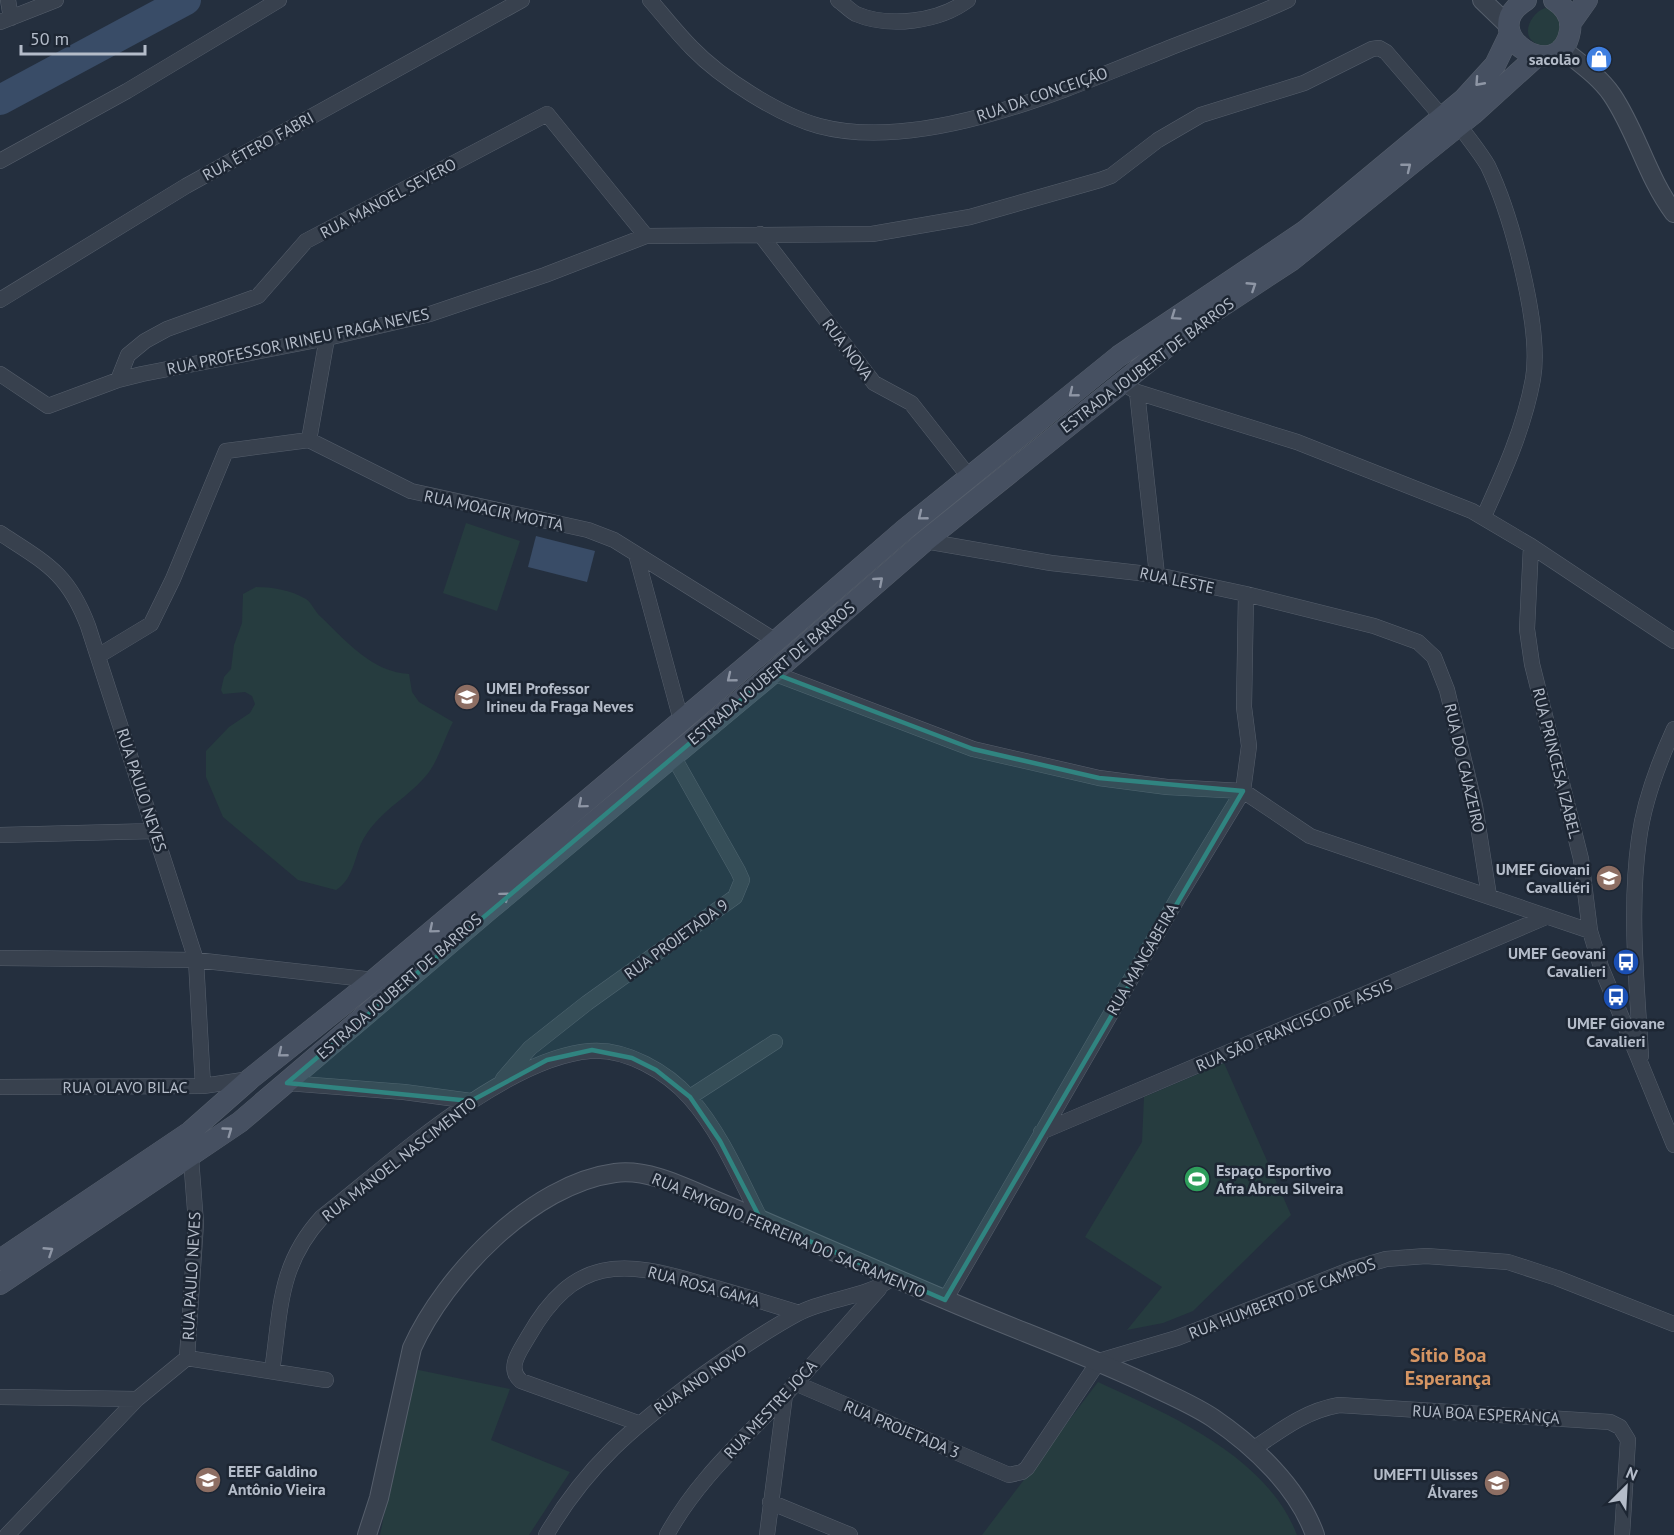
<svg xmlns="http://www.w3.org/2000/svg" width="1674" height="1535" font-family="'PT Sans',sans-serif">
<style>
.green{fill:#263c3f}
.water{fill:#394c67}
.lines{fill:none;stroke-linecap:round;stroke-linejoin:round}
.river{stroke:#394c67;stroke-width:30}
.minor-casing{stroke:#565f6c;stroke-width:16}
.tertiary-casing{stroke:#565f6c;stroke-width:20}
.secondary-casing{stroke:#565f6c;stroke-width:22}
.minor{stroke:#38414e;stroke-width:15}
.tertiary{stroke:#38414e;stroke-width:18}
.secondary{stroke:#465061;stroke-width:21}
.oneway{stroke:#8e96a5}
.marked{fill:#308480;fill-opacity:0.2;stroke:#308480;stroke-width:4.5;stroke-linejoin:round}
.labels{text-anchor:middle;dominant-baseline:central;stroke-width:5;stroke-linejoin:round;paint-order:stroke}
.poi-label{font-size:16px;font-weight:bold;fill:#b4bcc9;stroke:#1d2633;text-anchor:end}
.street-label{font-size:16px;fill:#b4bcc9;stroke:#1d2633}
.quarter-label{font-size:20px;font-weight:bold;fill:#d59563;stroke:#1d2633}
</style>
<rect width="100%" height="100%" fill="#242f3e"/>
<path class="green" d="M1545 8 1552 9 1562 15 1560 44C1554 45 1545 47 1540 45 1518 39 1530 13 1545 8Z
M466 523 520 541 497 611 443 593Z
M256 587C272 587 291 590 306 599 312 603 315 612 321 617 346 641 372 672 409 674L412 692 419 702 453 722C445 737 439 758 429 772 409 798 382 808 364 838 354 855 355 878 336 890L298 880 223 817 206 777V751L229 727 250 713 255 704 252 696 245 692 223 694 221 690 224 677 231 669 234 645 242 623 243 594Z
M1224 1063 1291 1215 1193 1311 1163 1323 1127 1330 1162 1287 1085 1237 1142 1142 1144 1097Z
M414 1369 510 1389 491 1440 570 1472 529 1535H380Z
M1098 1382C1168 1414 1267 1456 1297 1535H982Z"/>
<path class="water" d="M536 536 595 551 587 582 528 567Z"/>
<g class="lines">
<path class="river" d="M0 100 186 0"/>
<defs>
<path id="minor" d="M8 0 11 18
M650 0C664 16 677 33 692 48 721 78 779 115 819 126 924 154 1072 87 1169 48 1209 32 1250 18 1288 0
M838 0C844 4 850 11 856 14 889 28 939 22 968 0
M0 22 56 0
M1459 125C1468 138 1480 152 1488 166 1511 214 1542 327 1533 379 1524 428 1504 472 1484 516
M0 161 127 91 279 0
M760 234 874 383 911 403 970 478
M0 300 186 186 522 0
M0 374 48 406 118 380 142 374 327 338 430 314 545 275 646 236 872 234 970 217 1100 180 1111 176 1158 140 1201 115 1304 83 1372 49 1379 48 1386 52 1442 117
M118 380 128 355 145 341 167 329 258 296 306 241 547 114 646 236
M1121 382 1137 392 1297 442 1472 511 1531 546 1674 641
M1137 392 1157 575
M309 440 327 338
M0 533C46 563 68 573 88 626L196 960 203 1086
M925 541 1051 563 1157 575 1246 594 1374 626 1418 642 1434 657 1447 690 1475 806 1489 896
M1531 546 1527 629 1532 664 1581 859 1590 931 1601 967 1674 1145
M636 554 681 720
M98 656 151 624 173 579 226 451 309 440 411 491 588 530 614 540 776 641
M773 673 973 749 1099 778 1167 787 1243 791 1310 836 1590 931
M0 835 155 831
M0 958 196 960 374 980
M1641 1056C1637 985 1629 910 1639 839 1644 801 1658 764 1674 729
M503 1079 530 1048 587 1003 735 897 742 880 738 871 673 756
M287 1083 404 1092 471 1101
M0 1087 203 1086 250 1079
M690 1097 775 1042
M1041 1132 1546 917
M945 1300 1179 896 1243 791 1249 746 1244 707 1246 594
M187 1358 196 1223 191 1158
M272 1371C281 1310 278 1265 322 1217 390 1164 504 1058 590 1051 626 1048 667 1072 690 1098 721 1133 740 1179 761 1220
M795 1383 1009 1475 1022 1472 1027 1468 1099 1361 1177 1338 1352 1269 1386 1259 1426 1256 1508 1262 1557 1278 1674 1324
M0 1397 137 1399
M638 1423 521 1381C506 1368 520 1351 528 1337 574 1256 622 1259 702 1284 734 1293 767 1303 799 1313
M1253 1449C1281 1430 1305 1411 1339 1405L1610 1422 1620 1427 1628 1440 1622 1535
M770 1502 850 1535
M7 1535 137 1399 187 1358 326 1380
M546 1535C587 1465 633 1427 697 1379 729 1356 762 1333 797 1314 828 1297 865 1299 894 1277
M667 1535C696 1481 743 1440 785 1395 817 1360 848 1324 879 1289
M767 1535 785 1395"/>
<path id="tertiary" d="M1482 0 1509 26
M1561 48C1578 62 1599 76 1612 95 1637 132 1647 177 1674 213
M367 1535 379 1498 412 1348C445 1275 532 1184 615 1173 651 1168 691 1191 724 1204 798 1235 870 1268 944 1299 1011 1328 1079 1352 1145 1383 1167 1394 1192 1404 1213 1418 1254 1446 1298 1487 1315 1535"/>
<path id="secondary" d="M1526 0C1472 33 1560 89 1570 31 1572 18 1565 7 1554 0
M1570 24 1587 0
M0 1260 190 1132 250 1079 374 980 776 641 904 530 1119 356 1305 231 1464 99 1495 65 1510 34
M0 1284 240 1122 490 909 773 673 925 541 1199 321 1292 260 1473 114 1537 56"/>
</defs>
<use href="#minor" class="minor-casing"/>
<use href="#tertiary" class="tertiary-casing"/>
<use href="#secondary" class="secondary-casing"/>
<use href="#minor" class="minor"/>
<use href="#tertiary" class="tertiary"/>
<use href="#secondary" class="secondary"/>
</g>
<defs><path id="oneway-chevron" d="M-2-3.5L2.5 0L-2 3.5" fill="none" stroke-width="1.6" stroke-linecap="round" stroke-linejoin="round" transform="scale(1.5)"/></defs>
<g class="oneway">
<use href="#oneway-chevron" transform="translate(1479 82) rotate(132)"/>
<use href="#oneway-chevron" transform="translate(1407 167) rotate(-39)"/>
<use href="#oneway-chevron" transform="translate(1252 286) rotate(-33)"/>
<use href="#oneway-chevron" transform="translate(1175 316) rotate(145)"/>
<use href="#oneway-chevron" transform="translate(1073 393) rotate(141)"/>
<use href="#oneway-chevron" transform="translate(922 516) rotate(141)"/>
<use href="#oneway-chevron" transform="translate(879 581) rotate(-41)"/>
<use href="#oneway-chevron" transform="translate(731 678) rotate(141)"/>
<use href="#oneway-chevron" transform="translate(582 804) rotate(140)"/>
<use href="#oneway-chevron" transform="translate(505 896) rotate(-40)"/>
<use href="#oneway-chevron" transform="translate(433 929) rotate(140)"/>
<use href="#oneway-chevron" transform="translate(282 1053) rotate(141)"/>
<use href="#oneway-chevron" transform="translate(228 1131) rotate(-36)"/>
<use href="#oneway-chevron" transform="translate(49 1251) rotate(-33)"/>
</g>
<path class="marked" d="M773 673 973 749 1099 778 1243 791 945 1300 761 1220 720 1141 690 1097 656 1070 632 1058 592 1050 547 1060 471 1101 287 1083Z"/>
<defs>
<symbol id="shop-disc" viewBox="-11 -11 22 22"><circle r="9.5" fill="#3f7fe0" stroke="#1d2633"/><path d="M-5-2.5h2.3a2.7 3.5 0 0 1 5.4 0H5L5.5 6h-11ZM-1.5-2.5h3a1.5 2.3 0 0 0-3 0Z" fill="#fff"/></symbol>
<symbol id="school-disc" viewBox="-11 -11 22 22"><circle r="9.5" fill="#8d6e63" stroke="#1d2633"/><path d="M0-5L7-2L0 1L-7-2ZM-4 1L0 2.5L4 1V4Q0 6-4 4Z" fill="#fff"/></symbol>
<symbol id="bus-disc" viewBox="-11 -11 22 22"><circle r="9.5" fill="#1a4fb4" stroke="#1d2633"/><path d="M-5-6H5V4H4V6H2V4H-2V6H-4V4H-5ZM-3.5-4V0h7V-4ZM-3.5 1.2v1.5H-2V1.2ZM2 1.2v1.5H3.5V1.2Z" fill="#fff"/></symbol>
<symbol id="stadium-disc" viewBox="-11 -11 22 22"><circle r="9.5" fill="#2e9e5b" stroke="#1d2633"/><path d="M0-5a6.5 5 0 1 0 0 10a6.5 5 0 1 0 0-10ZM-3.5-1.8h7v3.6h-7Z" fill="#fff"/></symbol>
</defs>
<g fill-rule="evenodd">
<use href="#shop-disc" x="1584" y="44" width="30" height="30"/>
<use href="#school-disc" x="452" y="682" width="30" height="30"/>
<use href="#school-disc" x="1594" y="863" width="30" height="30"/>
<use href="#bus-disc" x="1611" y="947" width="30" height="30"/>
<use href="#bus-disc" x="1601" y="982" width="30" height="30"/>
<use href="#stadium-disc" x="1182" y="1164" width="30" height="30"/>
<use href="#school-disc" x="193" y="1465" width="30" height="30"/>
<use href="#school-disc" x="1482" y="1468" width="30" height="30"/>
</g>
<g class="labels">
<g class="poi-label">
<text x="1580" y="59">sacolão</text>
<text x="486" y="688" text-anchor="start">UMEI Professor<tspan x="486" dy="18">Irineu da Fraga Neves</tspan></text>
<text x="1590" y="869">UMEF Giovani<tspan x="1590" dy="18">Cavalliéri</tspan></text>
<text x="1606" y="953">UMEF Geovani<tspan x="1606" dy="18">Cavalieri</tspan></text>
<text x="1616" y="1023" text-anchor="middle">UMEF Giovane<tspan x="1616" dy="18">Cavalieri</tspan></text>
<text x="1216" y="1170" text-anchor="start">Espaço Esportivo<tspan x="1216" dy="18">Afra Abreu Silveira</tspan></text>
<text x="228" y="1471" text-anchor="start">EEEF Galdino<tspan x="228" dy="18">Antônio Vieira</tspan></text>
<text x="1478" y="1474">UMEFTI Ulisses<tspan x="1478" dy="18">Álvares</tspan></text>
</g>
<g class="street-label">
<text transform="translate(1042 94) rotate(-19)">RUA DA CONCEIÇÃO</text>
<text transform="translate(258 146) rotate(-29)">RUA ÉTERO FABRI</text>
<text transform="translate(388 198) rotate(-28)">RUA MANOEL SEVERO</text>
<text transform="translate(298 341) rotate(-12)">RUA PROFESSOR IRINEU FRAGA NEVES</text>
<text transform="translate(848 349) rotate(53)">RUA NOVA</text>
<text transform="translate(1147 365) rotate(-37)">ESTRADA JOUBERT DE BARROS</text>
<text transform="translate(494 510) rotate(12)">RUA MOACIR MOTTA</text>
<text transform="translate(1177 580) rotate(12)">RUA LESTE</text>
<text transform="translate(771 673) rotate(-40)">ESTRADA JOUBERT DE BARROS</text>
<text transform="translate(1557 763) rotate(76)">RUA PRINCESA IZABEL</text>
<text transform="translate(1465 768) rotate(77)">RUA DO CAJAZEIRO</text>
<text transform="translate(142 790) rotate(72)">RUA PAULO NEVES</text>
<text transform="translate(676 939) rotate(-36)">RUA PROJETADA 9</text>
<text transform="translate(1142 959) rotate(-60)">RUA MANGABEIRA</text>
<text transform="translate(399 986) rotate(-41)">ESTRADA JOUBERT DE BARROS</text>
<text transform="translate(1294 1025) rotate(-23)">RUA SÃO FRANCISCO DE ASSIS</text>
<text x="125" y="1087">RUA OLAVO BILAC</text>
<text transform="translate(399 1159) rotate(-38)">RUA MANOEL NASCIMENTO</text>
<text transform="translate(789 1235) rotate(23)">RUA EMYGDIO FERREIRA DO SACRAMENTO</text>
<text transform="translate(191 1276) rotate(-87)">RUA PAULO NEVES</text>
<text transform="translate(704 1286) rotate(15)">RUA ROSA GAMA</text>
<text transform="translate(1282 1298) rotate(-21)">RUA HUMBERTO DE CAMPOS</text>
<text transform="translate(700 1379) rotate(-35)">RUA ANO NOVO</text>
<text transform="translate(770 1409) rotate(-47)">RUA MESTRE JOCA</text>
<text transform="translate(1486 1414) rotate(3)">RUA BOA ESPERANÇA</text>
<text transform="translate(902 1429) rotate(23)">RUA PROJETADA 3</text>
</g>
<g class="quarter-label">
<text x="1448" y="1355">Sítio Boa<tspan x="1448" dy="23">Esperança</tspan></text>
</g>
</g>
<g transform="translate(1626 1487) rotate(24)" stroke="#1d2633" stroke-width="4.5" paint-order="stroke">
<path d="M0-4.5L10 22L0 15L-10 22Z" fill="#b4bcc9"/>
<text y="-9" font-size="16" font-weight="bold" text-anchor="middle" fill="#b4bcc9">N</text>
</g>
<path d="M21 45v9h124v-9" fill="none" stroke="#b4bcc9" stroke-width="3"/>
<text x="30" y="45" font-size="18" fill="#b4bcc9" stroke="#1d2633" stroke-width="4.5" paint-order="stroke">50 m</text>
</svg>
